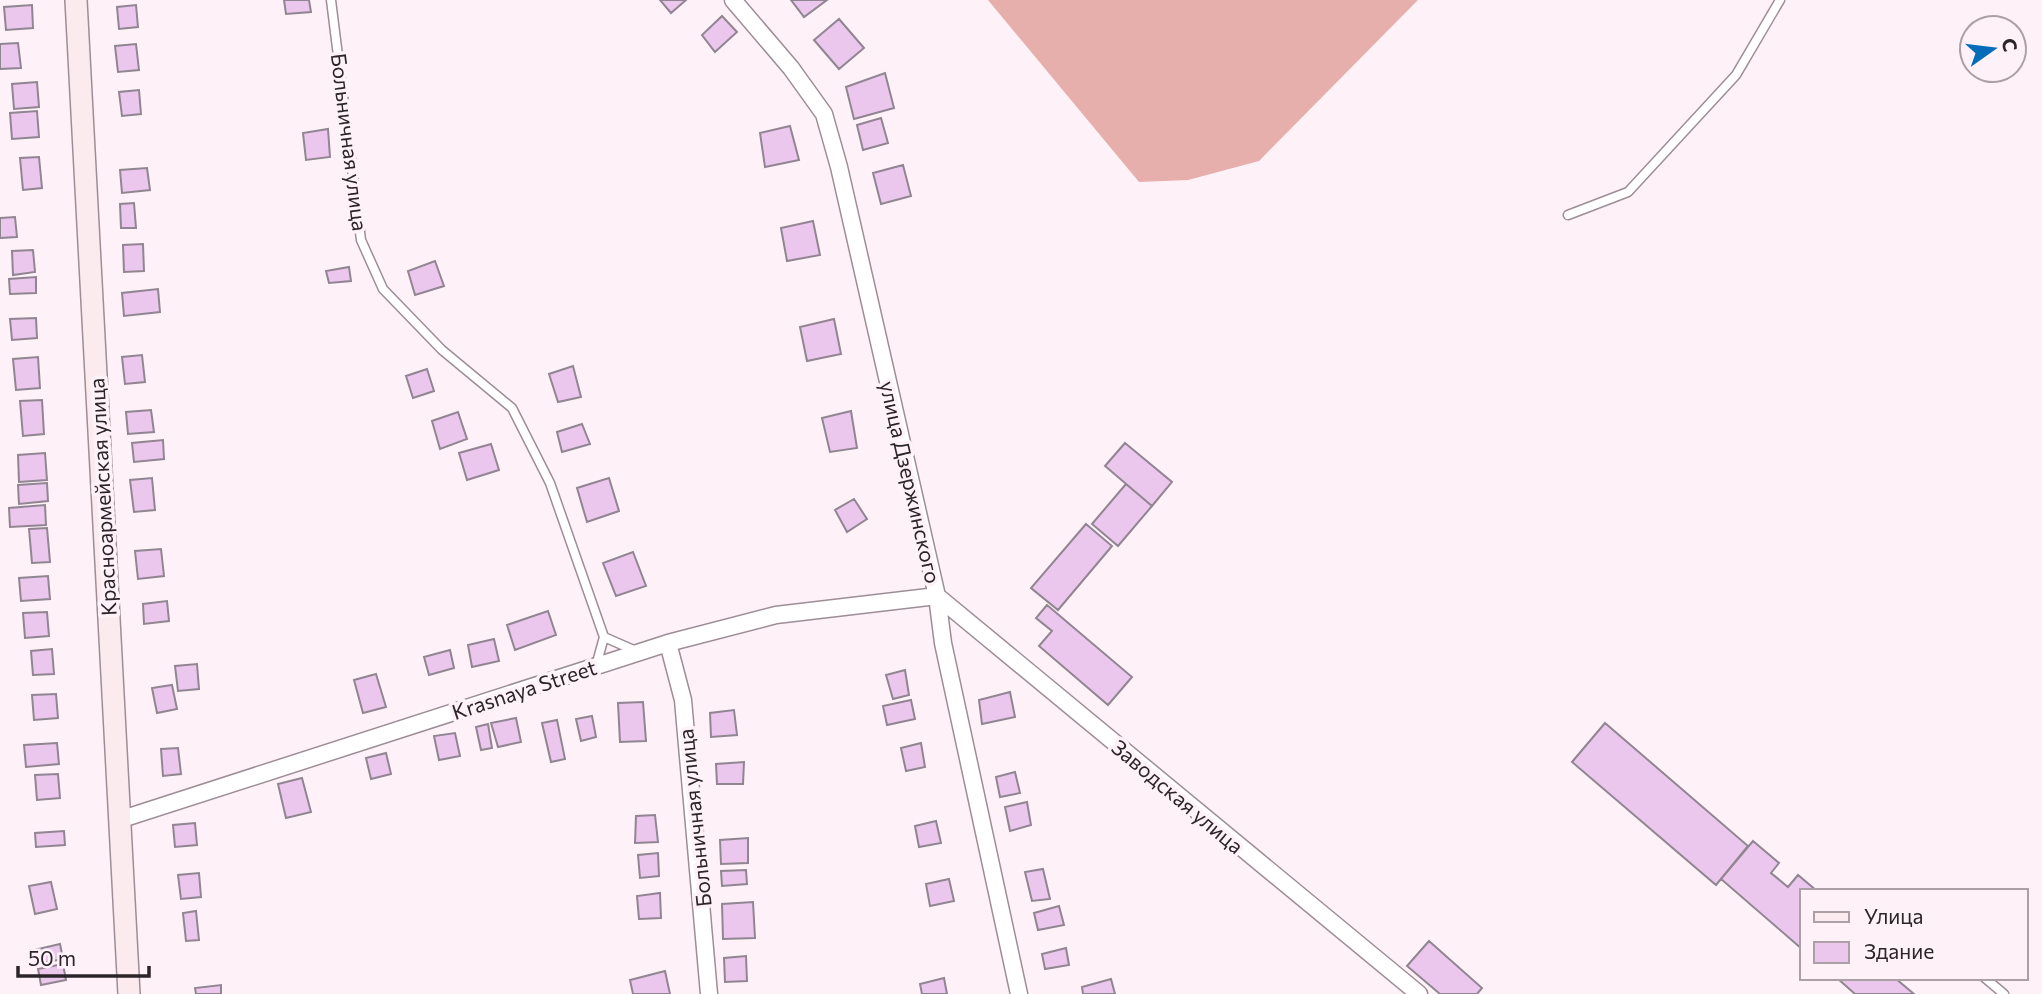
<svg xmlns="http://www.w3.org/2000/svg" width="2042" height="994" font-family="Commissioner,sans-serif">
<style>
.forest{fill:#e6afab}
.building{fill:#ecc7ed;stroke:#918592;stroke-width:2}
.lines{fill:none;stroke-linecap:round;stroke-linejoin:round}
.service-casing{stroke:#9e8d96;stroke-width:11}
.minor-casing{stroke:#9e8d96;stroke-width:19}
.secondary-casing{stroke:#9e8d96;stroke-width:24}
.service{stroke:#fff;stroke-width:8}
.minor{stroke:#fff;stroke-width:16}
.secondary{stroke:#fbebee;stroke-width:21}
.labels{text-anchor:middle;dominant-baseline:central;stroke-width:7;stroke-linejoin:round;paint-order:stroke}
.street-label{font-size:21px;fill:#2b2428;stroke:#fef2f8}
</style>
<rect width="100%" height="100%" fill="#fef2f8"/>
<path class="forest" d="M988 0H1418L1259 161 1188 180 1139 182Z"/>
<path class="building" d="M284 0H309L311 12 286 14Z
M660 0H686L671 13Z
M791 0H827L804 17Z
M32 5 33 28 6 30 4 7Z
M136 5 138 27 119 29 117 7Z
M722 16 737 32 715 52 702 35Z
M839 19 864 48 839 69 814 40Z
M18 43 21 68 0 69V44Z
M136 44 139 70 118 72 115 46Z
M885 73 894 108 854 119 846 87Z
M37 82 39 107 14 109 12 84Z
M139 90 141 114 122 116 119 92Z
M37 111 39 137 12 139 10 113Z
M881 118 888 143 863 150 857 125Z
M790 126 799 160 765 167 760 133Z
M328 129 330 157 306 160 303 133Z
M39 157 42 188 23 190 20 158Z
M903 165 911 196 881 204 873 173Z
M147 168 150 190 122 193 120 170Z
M134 203 136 228H121L120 204Z
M15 217 17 237 0 238V218Z
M813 221 820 255 787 261 781 228Z
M143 244 144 271 124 272 123 245Z
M33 250 35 272 13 275 12 251Z
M435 261 444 286 415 295 408 271Z
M349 267 351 281 329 283 326 271Z
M36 277V293L10 294 9 279Z
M158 289 160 312 124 316 122 293Z
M36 318 37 338 12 340 10 319Z
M834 319 841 354 807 361 800 327Z
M142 355 145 382 125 384 122 357Z
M38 357 40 388 16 390 13 359Z
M573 366 581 397 558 402 549 374Z
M427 369 434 391 413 398 406 376Z
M42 400 44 434 23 436 20 401Z
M151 410 154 432 128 434 126 412Z
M851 411 857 448 830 452 822 418Z
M458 412 467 439 440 449 432 421Z
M582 424 590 444 562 452 557 432Z
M163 440 164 459 134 462 132 443Z
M1125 443 1172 482 1152 506 1105 466Z
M491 444 499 470 467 480 459 453Z
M45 453 47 480 19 482 18 455Z
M152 478 155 510 134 512 130 480Z
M609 478 619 511 587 522 577 488Z
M47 483 48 501 19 504 18 485Z
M1126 484 1152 506 1118 546 1092 524Z
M854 499 867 519 847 532 835 510Z
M45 505 46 525 10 527 9 508Z
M1086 524 1112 546 1058 610 1031 588Z
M47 528 50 562 32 563 29 529Z
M161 549 164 576 138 579 135 551Z
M633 552 646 586 616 596 603 563Z
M48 576 50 599 21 601 19 578Z
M167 601 169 621 144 624 143 604Z
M1047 605 1132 677 1108 705 1039 646 1052 631 1036 618Z
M548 611 556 635 515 650 507 625Z
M47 612 49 636 25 638 23 613Z
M494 639 499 661 472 667 468 645Z
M52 649 54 674 33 675 31 651Z
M450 650 454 668 429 675 424 657Z
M197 664 199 689 178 691 175 666Z
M905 670 909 695 893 699 886 675Z
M376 674 386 707 363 713 354 680Z
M172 685 177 709 157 713 152 688Z
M1010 692 1015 717 982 724 979 700Z
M56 694 58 718 34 720 32 695Z
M911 700 915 719 887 725 883 706Z
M643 702 646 741 620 742 618 703Z
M734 710 737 735 711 737 710 713Z
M592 716 596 737 581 741 576 719Z
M516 718 521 742 498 747 491 723Z
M557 720 565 759 551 762 542 723Z
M1605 723 1748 846 1716 885 1572 762Z
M488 724 492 748 481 750 476 727Z
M455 733 460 756 439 760 434 736Z
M57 743 59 764 26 767 24 745Z
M921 743 925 767 906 771 901 748Z
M178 748 181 774 163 776 161 749Z
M386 753 391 774 371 779 366 758Z
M744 762 743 784H717L716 764Z
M1015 772 1020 793 1000 797 996 777Z
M58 774 60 798 37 800 35 775Z
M302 778 311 812 286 818 278 784Z
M1027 802 1031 825 1010 831 1005 807Z
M655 815 658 842 635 843 636 816Z
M936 821 941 843 919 847 915 826Z
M195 823 197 845 175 847 173 825Z
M64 831 65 845 36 847 35 833Z
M748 838V863L721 864 720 840Z
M1753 841 1779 863 1771 873 1788 887 1798 875 1817 891H1802V949L1721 879Z
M658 853 659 876 640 878 638 855Z
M1043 869 1050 899 1032 901 1025 872Z
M746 870 747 884 722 886 721 871Z
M199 873 201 897 181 899 178 875Z
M949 879 954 901 930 906 926 884Z
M51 882 57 909 35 914 29 886Z
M660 893 661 918 639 919 637 896Z
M753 902 755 938 723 939 722 904Z
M1059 906 1064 925 1038 930 1034 913Z
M196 911 199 940 186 941 183 913Z
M1429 941 1482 988 1477 994H1440L1407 966Z
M60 944 63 959 37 964 34 950Z
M1066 948 1069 965 1045 969 1042 954Z
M746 956 747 981 725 982 724 958Z
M63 964 66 980 41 985 38 969Z
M665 971 670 994H633L630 980Z
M944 978 947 994H922L920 984Z
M1837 978H1895L1914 994H1855Z
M1111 979 1115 994H1083L1082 987Z
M221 985V994H196L195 988Z"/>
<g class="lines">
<defs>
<path id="service" d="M331 0 361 240 383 289 442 350 512 408 550 483 604 637 596 666
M1568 215 1628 192 1736 75 1780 0
M604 637 636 651
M1985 978 2004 994"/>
<path id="minor" d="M733 0 791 68 824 114 839 167 937 596 943 643 1019 994
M668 643 683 700 709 994
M119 820 668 643 776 615 937 596 1419 994"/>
<path id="secondary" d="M76 0 129 994"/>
</defs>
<use href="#service" class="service-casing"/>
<use href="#minor" class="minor-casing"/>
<use href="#secondary" class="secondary-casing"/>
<use href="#service" class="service"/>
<use href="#minor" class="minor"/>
<use href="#secondary" class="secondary"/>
</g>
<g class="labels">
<g class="street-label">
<text transform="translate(350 142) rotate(83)">Больничная улица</text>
<text transform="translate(911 482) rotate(77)">улица Дзержинского</text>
<text transform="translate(102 497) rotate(-93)">Красноармейская улица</text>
<text transform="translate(524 689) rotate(-18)">Krasnaya Street</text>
<text transform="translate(1178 796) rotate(40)">Заводская улица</text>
<text transform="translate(694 818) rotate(-96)">Больничная улица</text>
</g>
</g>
<rect x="1800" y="889" width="228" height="91" fill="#fef2f8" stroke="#aaa0a5" stroke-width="2"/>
<rect x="1814" y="912" width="35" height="10" fill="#fbebee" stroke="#aaa0a5" stroke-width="2"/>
<text x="1864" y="924" font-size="21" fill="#2b2428">Улица</text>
<rect x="1814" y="942" width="35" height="21" fill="#ecc7ed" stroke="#aaa0a5" stroke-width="2"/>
<text x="1864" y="959" font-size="21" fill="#2b2428">Здание</text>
<g transform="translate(1993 49) rotate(76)"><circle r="33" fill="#fef2f8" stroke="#aaa0a5" stroke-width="2"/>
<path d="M0-5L12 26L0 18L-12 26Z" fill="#046db9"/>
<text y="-10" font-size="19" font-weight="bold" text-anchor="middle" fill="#2b2428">С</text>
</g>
<path d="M18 966v10h131v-10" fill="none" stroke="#2b2428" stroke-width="3.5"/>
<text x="28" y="966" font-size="21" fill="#2b2428" stroke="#fef2f8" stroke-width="5" paint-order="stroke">50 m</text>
</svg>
